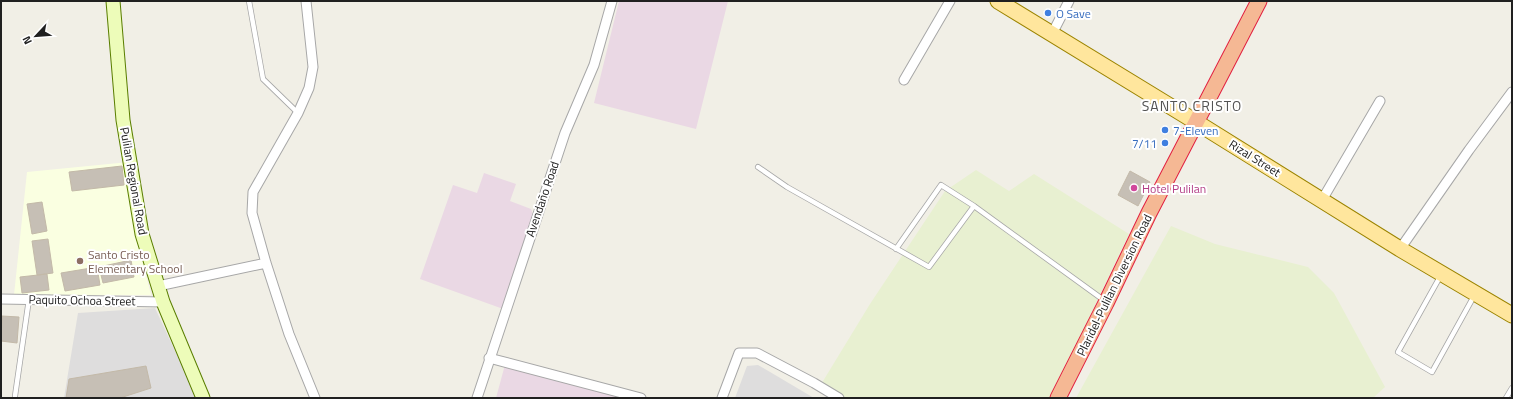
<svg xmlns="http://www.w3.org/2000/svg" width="1513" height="399" font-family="'Titillium Web',sans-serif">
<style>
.residential{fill:#dedddd}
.industrial{fill:#ead8e4}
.education{fill:#faffe1}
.farmland{fill:#e8f0d1}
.building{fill:#c6bfb5;stroke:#c3b9a8}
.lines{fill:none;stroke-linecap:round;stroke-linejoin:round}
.service-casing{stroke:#a7a7a7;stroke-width:6}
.minor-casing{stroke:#a7a7a7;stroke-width:11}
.secondary-casing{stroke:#5a7e00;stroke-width:15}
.primary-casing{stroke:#9c8400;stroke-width:17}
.trunk-casing{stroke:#e22040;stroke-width:17}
.service{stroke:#fff;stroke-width:4.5}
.minor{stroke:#fff;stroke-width:9}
.secondary{stroke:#edfcb9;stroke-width:13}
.primary{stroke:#ffe69d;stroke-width:15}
.trunk{stroke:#f5b894;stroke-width:15}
.shop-dot{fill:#3f7fe0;stroke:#fff;stroke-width:1.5}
.hotel-dot{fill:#d1479c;stroke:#fff;stroke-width:1.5}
.education-dot{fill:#8d6e63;stroke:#fff;stroke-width:1.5}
.labels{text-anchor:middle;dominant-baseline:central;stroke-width:4;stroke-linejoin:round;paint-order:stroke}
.shop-label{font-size:12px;fill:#366cbe;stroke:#fff;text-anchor:start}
.street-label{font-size:12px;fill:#202020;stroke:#fff}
.hotel-label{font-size:12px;fill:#b23c85;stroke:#fff;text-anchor:start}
.education-label{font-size:12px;fill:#785e54;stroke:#fff;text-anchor:start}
.quarter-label{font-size:14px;letter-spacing:1px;fill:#535353;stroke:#fff}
</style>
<rect width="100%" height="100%" fill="#f1efe6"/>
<path class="residential" d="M155 308 197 398H64L78 313Z
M758 365 814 398H735L747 366Z"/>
<path class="industrial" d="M619 1H728L696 129 594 103Z
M484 173 516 184 510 201 531 209 536 222 506 310 420 279 453 185 477 193Z
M506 361 626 398H496Z"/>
<path class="education" d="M129 162 134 228 151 295H14L27 172Z"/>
<path class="farmland" d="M976 170 1009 191 1034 174 1129 234 1051 398H839L820 386 870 304 945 191Z
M1171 226 1215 244 1308 267 1334 293 1385 387 1373 398H1076Z"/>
<path class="building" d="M122 166 124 185 72 191 69 172Z
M1130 171 1150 182 1138 206 1118 195Z
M42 202 47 231 32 234 27 204Z
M48 239 53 273 37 275 32 241Z
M131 260 134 277 103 283 99 267Z
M97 267 100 285 65 291 61 273Z
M47 274 49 290 22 293 20 277Z
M2 316 19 317 17 343 1 341Z
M146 366 151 388 120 398H66L69 379Z"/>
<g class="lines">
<defs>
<path id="service" d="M249 1 263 79 298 113
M758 167 787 187 929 267 974 206 1105 301
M896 249 941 185 974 206
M1441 275 1398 352 1432 372 1474 296
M15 396 29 299
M1506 398 1512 388"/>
<path id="minor" d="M306 1 313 67 309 88 298 113 253 192 252 213 266 263 289 334 315 398
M1052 34 1069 1
M904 80 950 1
M1322 200 1380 101
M1400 249 1469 150 1512 92
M158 286 266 263
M1 299 163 302
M489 358 641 398
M477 398 565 133 594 65 612 1
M722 398 739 353H757L814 383 839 398"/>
<path id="secondary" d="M113 1 123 120 142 234 163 302 203 398"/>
<path id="primary" d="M998 1 1196 122 1400 249 1512 315"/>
<path id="trunk" d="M1058 398 1106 303 1149 213 1259 1"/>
</defs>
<use href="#service" class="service-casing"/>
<use href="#minor" class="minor-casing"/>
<use href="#secondary" class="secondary-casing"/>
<use href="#primary" class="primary-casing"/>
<use href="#trunk" class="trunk-casing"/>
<use href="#service" class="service"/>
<use href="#minor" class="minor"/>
<use href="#secondary" class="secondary"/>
<use href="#primary" class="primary"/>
<use href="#trunk" class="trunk"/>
</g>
<g class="shop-dot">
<circle cx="1048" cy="13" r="4"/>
<circle cx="1165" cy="130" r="4"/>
<circle cx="1165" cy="143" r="4"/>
</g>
<circle class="hotel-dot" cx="1134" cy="188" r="4"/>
<circle class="education-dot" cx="80" cy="261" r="4"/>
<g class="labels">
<g class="shop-label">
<text x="1056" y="13">O Save</text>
<text x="1173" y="130">7-Eleven</text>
<text x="1157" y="143" text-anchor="end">7/11</text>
</g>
<g class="street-label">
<text transform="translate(1255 158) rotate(32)">Rizal Street</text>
<text transform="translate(134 181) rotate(80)">Pulilan Regional Road</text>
<text transform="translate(542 199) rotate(-71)">Avendaño Road</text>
<text transform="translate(1114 285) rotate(-64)">Plaridel-Pulilan Diversion Road</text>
<text transform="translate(82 300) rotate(1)">Paquito Ochoa Street</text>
</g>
<g class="hotel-label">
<text x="1142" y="188">Hotel Pulilan</text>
</g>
<g class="education-label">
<text x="88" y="254">Santo Cristo<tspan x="88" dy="14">Elementary School</tspan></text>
</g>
<g class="quarter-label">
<text x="1192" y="105">SANTO CRISTO</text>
</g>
</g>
<rect width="1513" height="399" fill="none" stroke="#202020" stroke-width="4"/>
<g transform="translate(36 36) rotate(244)" stroke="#ffffff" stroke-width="3" paint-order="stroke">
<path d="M0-3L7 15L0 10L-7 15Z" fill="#202020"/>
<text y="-6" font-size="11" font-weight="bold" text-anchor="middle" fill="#202020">N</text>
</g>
</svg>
